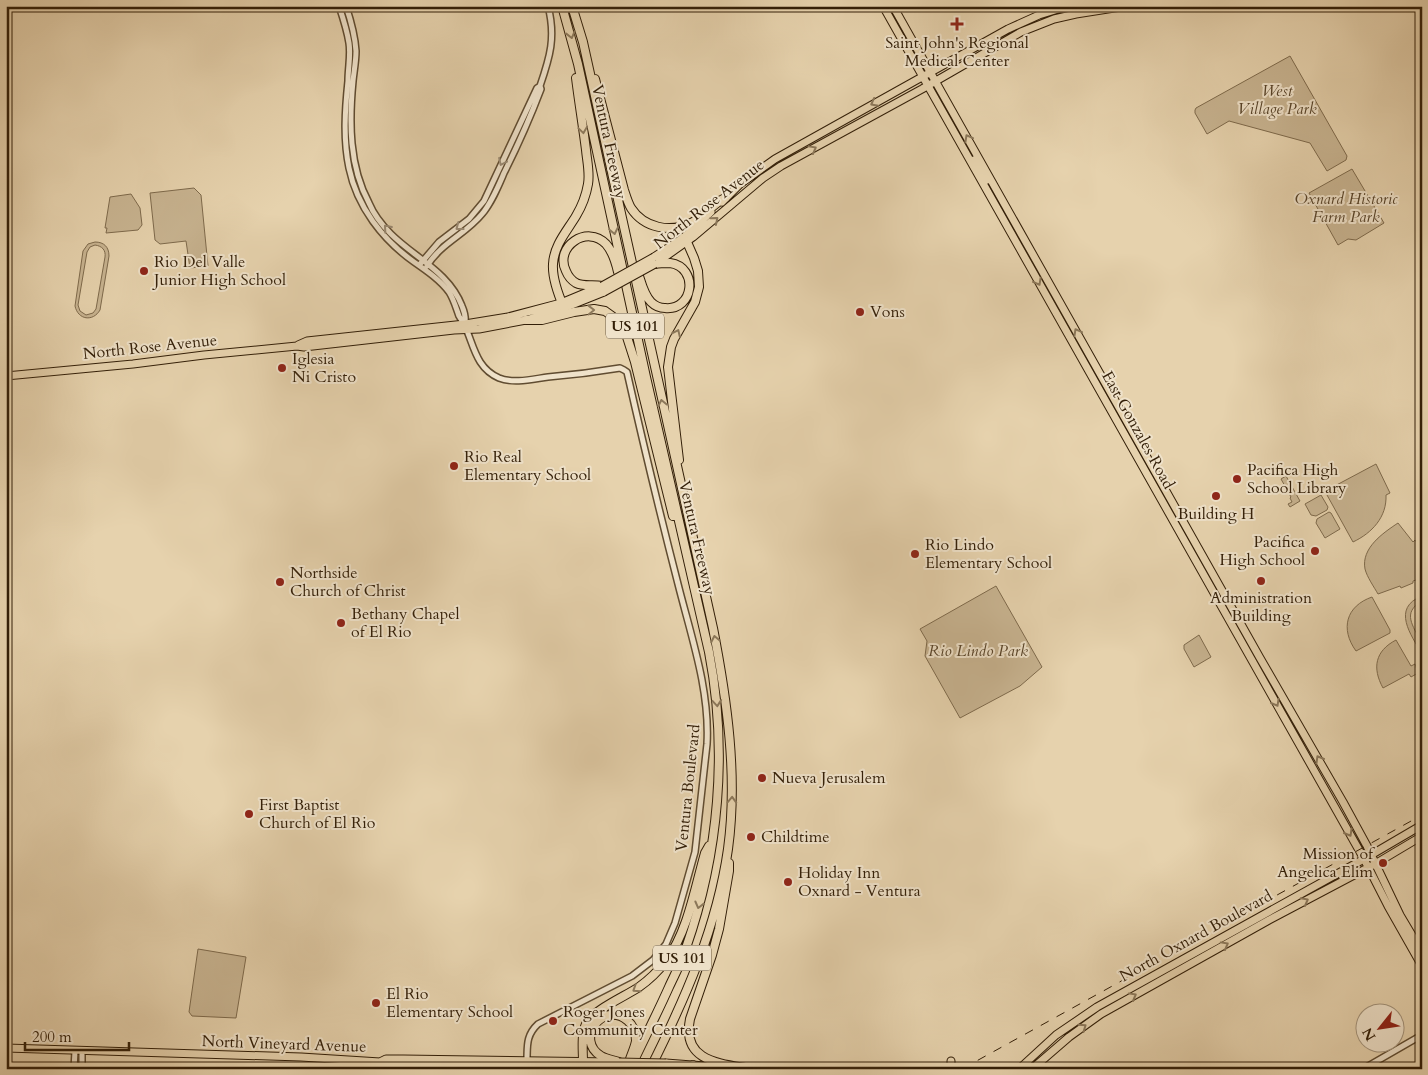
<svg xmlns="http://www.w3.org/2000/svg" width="1428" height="1075" font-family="Cardo,serif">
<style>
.green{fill:#c8b491;stroke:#7e6a4c;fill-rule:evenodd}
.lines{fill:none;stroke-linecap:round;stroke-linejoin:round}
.minor-casing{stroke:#604c31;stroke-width:8}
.major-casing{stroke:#331f08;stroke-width:9}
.highway-casing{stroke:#331f08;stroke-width:10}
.minor{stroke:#efe2ca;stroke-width:5}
.major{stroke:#e6d2ad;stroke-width:7}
.highway{stroke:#e6d2ad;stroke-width:8}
.rail{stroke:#331f08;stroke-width:1;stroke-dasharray:9 9;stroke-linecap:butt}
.major-bridge-casing{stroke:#331f08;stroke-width:9;stroke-linecap:butt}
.major-bridge{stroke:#e6d2ad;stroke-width:7}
.oneway{stroke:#8c785a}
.oneway2{stroke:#9a8a73}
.poi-dot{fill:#8f2418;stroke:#efe2ca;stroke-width:2}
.labels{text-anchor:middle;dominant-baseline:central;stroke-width:4;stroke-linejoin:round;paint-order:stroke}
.shield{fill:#efe2ca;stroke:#6b5a42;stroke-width:1}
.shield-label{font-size:15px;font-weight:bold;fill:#331f08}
.poi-label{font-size:16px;fill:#331f08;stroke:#efe2ca;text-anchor:start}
.park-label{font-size:16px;font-style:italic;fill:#58442a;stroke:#efe2ca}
.street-label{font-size:16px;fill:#331f08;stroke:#efe2ca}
</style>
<rect width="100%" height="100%" fill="#e6d2ad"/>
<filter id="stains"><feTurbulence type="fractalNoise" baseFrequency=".004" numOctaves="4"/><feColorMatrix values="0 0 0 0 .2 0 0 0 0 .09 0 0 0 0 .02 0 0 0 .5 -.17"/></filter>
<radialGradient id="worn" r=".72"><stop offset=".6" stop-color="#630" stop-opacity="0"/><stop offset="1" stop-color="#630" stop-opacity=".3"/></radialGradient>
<path class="green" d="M1290 56 1347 156 1346 160 1327 171 1310 143 1229 121 1207 134 1195 113V110L1196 108Z
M1352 169 1384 223 1356 240 1348 239 1338 245 1309 193Z
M194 188 201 195 208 266 190 268 186 241 160 244 155 240 150 193Z
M131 194 140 208 142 225 138 230 106 233 107 228H105L110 197Z
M95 242C104 242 109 247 109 256L100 310C93 322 78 320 75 306L83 251 88 244ZM95 245C102 246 106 250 105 257L96 309 93 313 86 315 80 311 78 305 87 252 90 247Z
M1376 464 1390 493 1386 495C1387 517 1372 533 1353 542L1327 495 1329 489Z
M1286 476 1300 501 1290 507 1288 504 1292 502 1290 498 1291 497 1281 479Z
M1321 495 1328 507 1327 510 1316 516 1311 515 1305 504Z
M1329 512 1331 513 1340 529 1325 538 1316 523 1317 519Z
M1398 523 1413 542 1415 540 1422 549V578L1413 581V583L1401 588 1400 586 1378 594C1374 587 1367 577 1365 569 1361 548 1383 533 1398 523Z
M996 586 1042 667 1020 686 960 718 925 656 927 641 920 629Z
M1422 596V601C1401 613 1414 626 1420 641 1422 645 1422 649 1422 654 1411 635 1391 608 1422 596Z
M1372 597 1390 630V633L1356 651C1340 629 1346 606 1372 597Z
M1199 635 1211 657 1194 667 1184 649V645Z
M1396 640 1411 666 1415 664 1418 673 1411 677 1409 674 1383 688C1372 668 1375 651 1396 640Z
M198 949 246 957 236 1018 192 1016 189 1012Z"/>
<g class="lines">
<defs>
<path id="minor" d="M339 6C343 18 347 30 349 43 351 55 348 68 348 81 345 110 343 139 349 168 357 207 383 240 414 262 427 271 440 280 449 292 454 300 456 308 459 316 461 320 464 322 465 326 474 346 476 368 499 378 514 384 533 379 548 377 572 375 596 372 620 368L624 370 627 372C643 443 660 514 678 584 691 636 710 690 707 744L695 852 675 923 666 944 653 960 632 976 538 1024C523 1038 529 1051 526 1069
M346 6C351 21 355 35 356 51 356 61 354 71 353 81 349 122 349 166 369 203 374 215 382 225 391 234 415 258 449 272 462 306 465 313 466 317 465 324
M421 263 439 242 469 219 484 201 537 88 540 86
M427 266C441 243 466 234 482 214 492 202 498 187 504 173 518 145 530 118 541 89L540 86C550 57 556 37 548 6
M74 1069 75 1051
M82 1069V1051
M1363 1069 1422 1035"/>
<path id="major" d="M883 6 1364 859 1388 906 1422 966
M893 6 1260 658 1343 802 1367 846 1400 915 1422 952
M974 160 987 180
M722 202 740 184 775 159 1008 29 1039 15 1068 6
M654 257 683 238 711 212
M655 264 693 237 763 178 781 166 922 89 1021 32 1054 19 1076 14 1127 6
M298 345 307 341 465 324 508 317 561 303 602 286
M6 376 133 364 204 355 297 346 304 347 454 330 479 329 526 320 564 308 604 292
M6 1048 301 1057 380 1062 386 1059H403L614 1062
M380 1062 386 1064 520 1069
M666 1063 731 1068
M951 1069V1061
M1019 1069 1056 1035 1097 1007 1364 859 1422 825
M1032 1069 1069 1037 1101 1014 1269 920 1375 864 1422 836"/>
<path id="highway" d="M562 6 578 64 646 377 709 652C728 750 719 854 686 948 682 961 675 974 669 987 657 1014 643 1041 630 1069
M572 6 583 42 713 628C727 700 738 776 728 849 717 927 685 999 650 1069
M595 79 624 190C626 196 628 203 631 208 644 228 670 233 691 223 704 217 712 204 725 198
M637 270C641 281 643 294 651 302 655 306 660 308 665 308 694 311 699 267 670 263 665 263 660 263 655 264
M602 286C593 284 584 287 576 283 571 280 568 276 566 271 554 247 587 224 606 244 613 252 616 263 618 272
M564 308C558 294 552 278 553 264 554 245 567 231 576 216 582 206 586 196 588 184 590 173 587 161 586 150 583 126 579 102 576 78
M526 320H542L574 312 594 309 605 311 619 321 626 334 635 362 673 516
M679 460 668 367 671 347 674 339 695 302 699 287 698 271 694 258 687 242 683 238
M729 863V871L719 929 712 955 690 1019C682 1059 715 1063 745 1068
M619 1062C613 1060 606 1059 601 1056 574 1039 603 1001 627 1020 633 1025 636 1033 636 1041 635 1047 632 1053 630 1059
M693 1065 696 1069
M590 1069 585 1065 583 1062C583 1050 581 1035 586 1024 593 1010 626 996 639 987 649 980 659 970 666 961 688 931 695 888 705 853L709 846"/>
</defs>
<use href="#minor" class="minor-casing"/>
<use href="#major" class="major-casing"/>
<use href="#highway" class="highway-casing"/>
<use href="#minor" class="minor"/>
<use href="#major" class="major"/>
<use href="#highway" class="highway"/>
<path class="rail" d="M962 1069 1422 815"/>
<defs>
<path id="major-bridge" d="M602 286 654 257
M604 292 655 264
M619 1062 666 1063"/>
</defs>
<use href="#major-bridge" class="major-bridge-casing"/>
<use href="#major-bridge" class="major-bridge"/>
</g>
<defs><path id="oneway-chevron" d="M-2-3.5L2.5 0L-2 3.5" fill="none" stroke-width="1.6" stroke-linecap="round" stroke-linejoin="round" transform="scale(1.25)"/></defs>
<g class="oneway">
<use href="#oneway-chevron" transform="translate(571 35) rotate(76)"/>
<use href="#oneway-chevron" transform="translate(874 103) rotate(152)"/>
<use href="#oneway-chevron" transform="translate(583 130) rotate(82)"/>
<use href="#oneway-chevron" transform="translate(968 138) rotate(-119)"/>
<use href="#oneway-chevron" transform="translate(813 149) rotate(-29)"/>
<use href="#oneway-chevron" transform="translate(715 220) rotate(-40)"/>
<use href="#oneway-chevron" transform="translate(614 231) rotate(78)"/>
<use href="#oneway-chevron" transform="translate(1038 282) rotate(61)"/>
<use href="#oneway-chevron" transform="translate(591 310) rotate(-1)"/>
<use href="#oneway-chevron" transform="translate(1077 332) rotate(-119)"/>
<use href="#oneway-chevron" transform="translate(677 333) rotate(-65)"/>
<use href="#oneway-chevron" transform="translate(662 403) rotate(-102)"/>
<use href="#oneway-chevron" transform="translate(715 639) rotate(-101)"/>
<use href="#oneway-chevron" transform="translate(717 703) rotate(85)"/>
<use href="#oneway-chevron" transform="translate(1276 703) rotate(61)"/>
<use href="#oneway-chevron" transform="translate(1319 759) rotate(-120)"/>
<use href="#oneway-chevron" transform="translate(732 800) rotate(-88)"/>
<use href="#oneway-chevron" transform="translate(1349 833) rotate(60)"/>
<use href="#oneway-chevron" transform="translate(1305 901) rotate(-28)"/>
<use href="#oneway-chevron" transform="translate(699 905) rotate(104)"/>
<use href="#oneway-chevron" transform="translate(1225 945) rotate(-29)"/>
<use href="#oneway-chevron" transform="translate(636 989) rotate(147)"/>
<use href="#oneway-chevron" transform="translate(1133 996) rotate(-29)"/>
<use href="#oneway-chevron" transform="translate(1083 1027) rotate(-35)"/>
</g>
<g class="oneway2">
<use href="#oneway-chevron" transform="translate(502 162) rotate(115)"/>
<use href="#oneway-chevron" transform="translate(459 227) rotate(143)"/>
<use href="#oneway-chevron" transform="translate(387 228) rotate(-131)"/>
</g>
<g class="poi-dot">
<path d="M954.5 16.5h5v5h5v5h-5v5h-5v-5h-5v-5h5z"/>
<circle cx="144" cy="271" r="5"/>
<circle cx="860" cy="312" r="5"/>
<circle cx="282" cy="368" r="5"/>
<circle cx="454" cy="466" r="5"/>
<circle cx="1237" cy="479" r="5"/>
<circle cx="1216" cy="496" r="5"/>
<circle cx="1315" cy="551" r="5"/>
<circle cx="915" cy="554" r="5"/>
<circle cx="1261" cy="581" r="5"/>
<circle cx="280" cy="582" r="5"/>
<circle cx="341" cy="623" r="5"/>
<circle cx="762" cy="778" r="5"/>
<circle cx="249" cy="814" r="5"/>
<circle cx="751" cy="837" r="5"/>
<circle cx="1383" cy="863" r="5"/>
<circle cx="788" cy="882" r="5"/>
<circle cx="376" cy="1003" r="5"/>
<circle cx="553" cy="1021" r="5"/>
</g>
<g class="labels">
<g class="shield">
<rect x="606" y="313.5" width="58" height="25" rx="4"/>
<rect x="653" y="945.5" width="58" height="25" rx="4"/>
</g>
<g class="shield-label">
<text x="635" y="326">US 101</text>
<text x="682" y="958">US 101</text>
</g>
<g class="poi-label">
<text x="957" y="43" text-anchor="middle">Saint John's Regional<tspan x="957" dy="18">Medical Center</tspan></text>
<text x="154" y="262">Rio Del Valle<tspan x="154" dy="18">Junior High School</tspan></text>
<text x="870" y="312">Vons</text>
<text x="292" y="359">Iglesia<tspan x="292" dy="18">Ni Cristo</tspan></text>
<text x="464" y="457">Rio Real<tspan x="464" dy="18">Elementary School</tspan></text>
<text x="1247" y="470">Pacifica High<tspan x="1247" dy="18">School Library</tspan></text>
<text x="1216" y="514" text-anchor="middle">Building H</text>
<text x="1305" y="542" text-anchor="end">Pacifica<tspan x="1305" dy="18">High School</tspan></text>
<text x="925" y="545">Rio Lindo<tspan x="925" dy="18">Elementary School</tspan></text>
<text x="290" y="573">Northside<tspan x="290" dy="18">Church of Christ</tspan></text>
<text x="1261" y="598" text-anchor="middle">Administration<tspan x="1261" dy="18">Building</tspan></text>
<text x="351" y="614">Bethany Chapel<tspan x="351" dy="18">of El Rio</tspan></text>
<text x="772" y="778">Nueva Jerusalem</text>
<text x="259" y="805">First Baptist<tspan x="259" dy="18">Church of El Rio</tspan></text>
<text x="761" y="837">Childtime</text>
<text x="1373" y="854" text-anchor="end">Mission of<tspan x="1373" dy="18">Angelica Elim</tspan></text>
<text x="798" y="873">Holiday Inn<tspan x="798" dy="18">Oxnard - Ventura</tspan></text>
<text x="386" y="994">El Rio<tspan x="386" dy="18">Elementary School</tspan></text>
<text x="563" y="1012">Roger Jones<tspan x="563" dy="18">Community Center</tspan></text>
</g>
<g class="park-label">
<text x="1277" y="91">West<tspan x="1277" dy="18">Village Park</tspan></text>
<text x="1346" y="199">Oxnard Historic<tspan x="1346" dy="18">Farm Park</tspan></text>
<text x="978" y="651">Rio Lindo Park</text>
</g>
<g class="street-label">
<text transform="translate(609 142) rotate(78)">Ventura Freeway</text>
<text transform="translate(709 204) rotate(-38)">North Rose Avenue</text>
<text transform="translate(150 347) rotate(-6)">North Rose Avenue</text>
<text transform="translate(1138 430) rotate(61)">East Gonzales Road</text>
<text transform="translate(697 538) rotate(77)">Ventura Freeway</text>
<text transform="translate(688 788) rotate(-84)">Ventura Boulevard</text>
<text transform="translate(1196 936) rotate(-29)">North Oxnard Boulevard</text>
<text transform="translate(284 1044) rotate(2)">North Vineyard Avenue</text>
</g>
</g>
<rect width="1428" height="1075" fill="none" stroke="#e6d2ad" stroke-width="25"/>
<rect x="8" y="8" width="1413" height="1060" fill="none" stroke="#331f08" stroke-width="2.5"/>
<rect x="12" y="12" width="1403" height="1050" fill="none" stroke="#331f08"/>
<g transform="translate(1380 1028) rotate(240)"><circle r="24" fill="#efe2ca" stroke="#a4947c"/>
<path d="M0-4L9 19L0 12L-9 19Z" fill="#8f2418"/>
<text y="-8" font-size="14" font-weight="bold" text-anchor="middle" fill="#331f08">N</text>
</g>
<path d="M25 1042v8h104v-8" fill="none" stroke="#331f08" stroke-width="2.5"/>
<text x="32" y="1042" font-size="15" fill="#331f08" stroke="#efe2ca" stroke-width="4" paint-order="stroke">200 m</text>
<rect width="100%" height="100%" filter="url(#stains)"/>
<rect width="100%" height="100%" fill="url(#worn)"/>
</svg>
